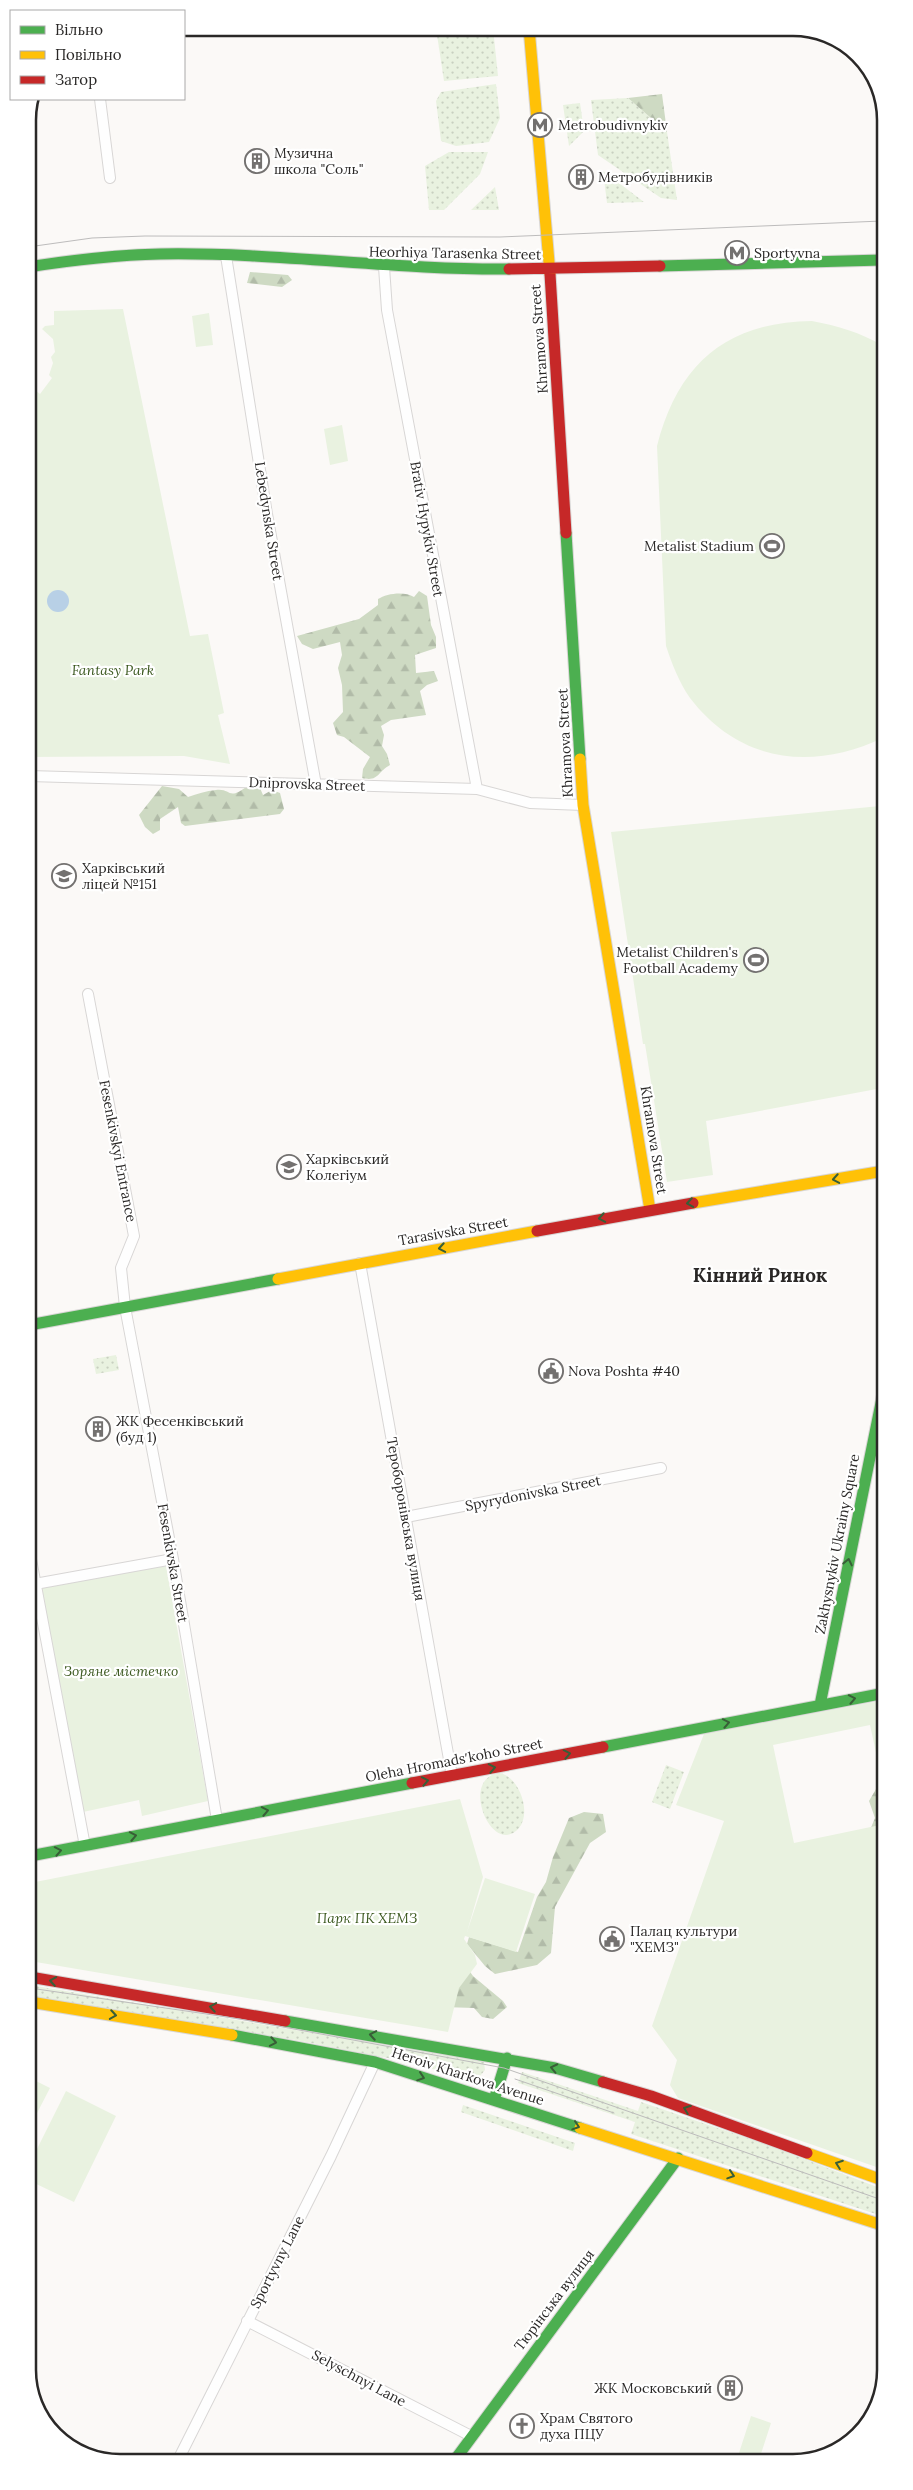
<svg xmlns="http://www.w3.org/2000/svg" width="913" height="2490" font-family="Lora,serif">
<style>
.grass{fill:url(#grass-dots)}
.forest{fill:url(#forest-firs)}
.park{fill:#e9f2e0}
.water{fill:#b8d0e6}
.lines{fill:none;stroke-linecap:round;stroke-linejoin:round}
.street-casing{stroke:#d8d6d5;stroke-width:12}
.fast-casing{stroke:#d8d6d5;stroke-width:13}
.slow-casing{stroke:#d8d6d5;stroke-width:13}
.jam-casing{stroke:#d8d6d5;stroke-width:13}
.street{stroke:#fefefe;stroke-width:10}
.fast{stroke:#4caf50;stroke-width:11}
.slow{stroke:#ffc107;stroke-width:11}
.jam{stroke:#c62828;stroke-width:11}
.tram{stroke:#bdbcbc;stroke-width:1}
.oneway{stroke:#385e37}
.labels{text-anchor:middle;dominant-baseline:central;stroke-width:4.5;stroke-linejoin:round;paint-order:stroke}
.poi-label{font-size:14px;fill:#2a2827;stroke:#fff;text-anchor:start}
.street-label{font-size:14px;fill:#2a2827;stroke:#fff}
.park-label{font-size:14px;font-style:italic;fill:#3c5920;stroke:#fff}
.district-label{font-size:19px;font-weight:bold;fill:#2a2827;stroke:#fff}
.rim{fill:none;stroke:#2a2827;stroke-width:2.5}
</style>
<defs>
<pattern id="grass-dots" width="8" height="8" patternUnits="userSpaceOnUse" patternTransform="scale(1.25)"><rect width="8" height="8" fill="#e9f2e0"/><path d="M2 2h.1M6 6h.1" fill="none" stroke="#c8d0c0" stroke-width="1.8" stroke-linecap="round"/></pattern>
<pattern id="forest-firs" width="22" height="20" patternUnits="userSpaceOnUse" patternTransform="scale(1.25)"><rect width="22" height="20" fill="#cedac3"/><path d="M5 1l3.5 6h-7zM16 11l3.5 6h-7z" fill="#b1bba8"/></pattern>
</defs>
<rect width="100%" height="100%" fill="#fbf9f7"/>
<path class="grass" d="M436 28H493L498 76 444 81Z
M496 84 500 118 489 142 456 146 441 141 436 101 441 92Z
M628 98 667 132 677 200 661 198 598 155 591 100Z
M580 103 584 131 569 146 563 105Z
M449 152H488L480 174 444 210H429L425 166Z
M603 171 644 202 607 203Z
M495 187 499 210H471Z
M116 1355 119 1370 96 1374 93 1359Z
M666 1765 684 1772 670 1809 652 1802Z
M500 1773C519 1777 532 1812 519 1828 492 1859 458 1777 500 1773Z
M30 1985 484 2062 485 2070 480 2076 462 2077 403 2061 296 2040 30 1997Z
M522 2072 638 2111 641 2102 765 2144 885 2190V2217L631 2134 635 2122 518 2083Z
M463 2105 575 2143 573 2151 461 2112Z"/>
<path class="forest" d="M662 94 667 132 628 98Z
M250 272 288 275 292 280 282 287 247 283Z
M419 591 427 596 431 625 436 637V648L415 655 416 673 434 671 438 681 427 685 420 691 426 715 391 720 381 726 384 735 382 746 387 754 390 765C377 772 379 782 362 778L363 769 370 757 344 737 337 735 333 723 343 712 342 685 338 668 342 655 340 642 313 649 302 644 297 636 359 619 378 605V599C387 593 405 591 414 597Z
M249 785 260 788 263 795 272 790 280 793 284 809 280 814 185 826 181 823 178 807 160 819V830L153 834 145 827 139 815 162 786 179 789 188 797C197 794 206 791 216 790 232 788 227 802 249 785Z
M885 1787V1859L867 1837 875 1818 869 1801 876 1789Z
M584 1812 603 1814 606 1832 590 1843 555 1907 551 1953 537 1965 495 1974 485 1966 467 1944 469 1937 518 1952 537 1897 546 1882 553 1857 569 1818Z
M461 1959 473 1976 503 2001 507 2007 493 2019 482 2017 474 2008 443 2007Z"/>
<path class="park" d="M123 309 190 636 208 634 224 713 218 715 230 764 184 756 29 757 28 384 40 394 52 378 49 375 53 363 51 357 55 352 53 339 42 329 45 326 54 325V311Z
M209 313 213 345 196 347 192 316Z
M812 321C838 326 860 332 883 346V738C812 771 740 763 690 698 679 682 672 664 666 646L657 446C678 364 726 322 812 321Z
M342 425 348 461 330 465 324 429Z
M880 806 882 1088 706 1121 713 1175 667 1182 645 1044H643L611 832Z
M166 1566 208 1801 142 1816 139 1800 83 1812 41 1586Z
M885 1700V1794L870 1725 773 1745 794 1843 885 1824V2170L678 2098 670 2085 677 2060 652 2026 724 1821 676 1805 704 1734Z
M460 1799 483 1877 467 1932 485 1878 535 1894 516 1952 465 1936 464 1939 475 1955 477 1964 459 1988 448 2032 30 1961V1883Z
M30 2078 50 2088 35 2117 30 2114Z
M66 2091 116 2116 74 2202 30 2181V2163Z
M751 2416 771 2423 759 2460 737 2459Z"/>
<path class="water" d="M47 601a11 11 0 1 1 22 0a11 11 0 1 1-22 0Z"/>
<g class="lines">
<defs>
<path id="street" d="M100 99 110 178
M226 256 267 514 316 785
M384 267 387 310 477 789
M29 776 477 789 530 803 583 805
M88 994 134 1236 121 1268 125 1307 173 1559 217 1820
M360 1263 452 1776
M406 1517 661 1468
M30 1554 85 1846
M35 1584 173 1559
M247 2321 471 2436
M177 2462 331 2156 375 2062"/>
<path id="fast" d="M660 266 882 260
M28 267C72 260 116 255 160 254 277 252 393 270 509 269
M566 533 580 759
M29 1325 278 1279
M820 1705 884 1388
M603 1747 885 1693
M30 1856 412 1783
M285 2021 555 2068 603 2082
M232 2035 375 2062 580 2128
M494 2100 507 2058
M454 2461 678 2158"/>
<path id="slow" d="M529 28 550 274
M580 759 583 805 650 1210
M693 1203 884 1171
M278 1279 537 1231
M30 2002 232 2035
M580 2128 885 2226
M807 2153 885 2181"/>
<path id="jam" d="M509 269 660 266
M550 274 566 533
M537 1231 693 1203
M412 1783 603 1747
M30 1977 285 2021
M603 2082 651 2096 807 2153"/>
</defs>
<use href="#street" class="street-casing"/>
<use href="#fast" class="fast-casing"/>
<use href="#slow" class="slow-casing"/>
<use href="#jam" class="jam-casing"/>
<use href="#street" class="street"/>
<use href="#fast" class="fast"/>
<use href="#slow" class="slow"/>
<use href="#jam" class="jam"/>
<path class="tram" d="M28 247 92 238 145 236 500 237 882 221
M30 1988 240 2019 504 2068 885 2201
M515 2079 614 2113"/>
</g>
<defs><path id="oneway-chevron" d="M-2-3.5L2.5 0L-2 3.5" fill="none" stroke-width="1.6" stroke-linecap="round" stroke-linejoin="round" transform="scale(1.25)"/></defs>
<g class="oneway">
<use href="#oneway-chevron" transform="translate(836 1179) rotate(170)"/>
<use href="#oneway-chevron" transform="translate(690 1203) rotate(171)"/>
<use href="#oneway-chevron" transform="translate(602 1218) rotate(170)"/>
<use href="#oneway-chevron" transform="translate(442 1248) rotate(170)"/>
<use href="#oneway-chevron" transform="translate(848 1562) rotate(-78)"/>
<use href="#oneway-chevron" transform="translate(852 1699) rotate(-11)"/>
<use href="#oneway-chevron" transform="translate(726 1723) rotate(-11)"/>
<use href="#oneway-chevron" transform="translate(567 1754) rotate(-11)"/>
<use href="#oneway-chevron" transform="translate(492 1768) rotate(-11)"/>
<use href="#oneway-chevron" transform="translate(425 1781) rotate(-11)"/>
<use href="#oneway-chevron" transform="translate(265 1811) rotate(-11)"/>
<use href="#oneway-chevron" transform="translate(133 1836) rotate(-11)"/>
<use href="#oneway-chevron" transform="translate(58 1851) rotate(-11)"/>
<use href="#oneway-chevron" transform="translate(53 1981) rotate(-171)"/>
<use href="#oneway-chevron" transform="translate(213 2007) rotate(-171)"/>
<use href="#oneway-chevron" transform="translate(113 2015) rotate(9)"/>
<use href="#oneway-chevron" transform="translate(373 2035) rotate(-170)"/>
<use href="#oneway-chevron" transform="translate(273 2042) rotate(10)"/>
<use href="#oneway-chevron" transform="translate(554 2068) rotate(-168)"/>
<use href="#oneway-chevron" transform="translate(421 2077) rotate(18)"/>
<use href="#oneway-chevron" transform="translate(687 2109) rotate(-160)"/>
<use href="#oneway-chevron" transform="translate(576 2126) rotate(18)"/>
<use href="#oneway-chevron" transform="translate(839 2164) rotate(-160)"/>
<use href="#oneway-chevron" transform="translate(731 2175) rotate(18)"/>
</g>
<defs>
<symbol id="metro-ring" viewBox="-11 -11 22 22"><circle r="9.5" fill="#fff" stroke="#737170" stroke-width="1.5"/><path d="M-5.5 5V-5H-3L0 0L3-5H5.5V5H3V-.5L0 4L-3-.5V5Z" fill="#737170"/></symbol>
<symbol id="building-ring" viewBox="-11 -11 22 22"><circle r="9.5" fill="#fff" stroke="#737170" stroke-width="1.5"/><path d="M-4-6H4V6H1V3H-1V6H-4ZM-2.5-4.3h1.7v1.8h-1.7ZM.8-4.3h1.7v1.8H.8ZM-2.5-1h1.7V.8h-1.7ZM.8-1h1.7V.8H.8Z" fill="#737170"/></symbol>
<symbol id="stadium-ring" viewBox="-11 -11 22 22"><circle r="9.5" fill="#fff" stroke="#737170" stroke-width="1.5"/><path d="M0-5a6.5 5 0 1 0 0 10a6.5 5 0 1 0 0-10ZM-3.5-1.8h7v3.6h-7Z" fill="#737170"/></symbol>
<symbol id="school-ring" viewBox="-11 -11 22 22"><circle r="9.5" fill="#fff" stroke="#737170" stroke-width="1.5"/><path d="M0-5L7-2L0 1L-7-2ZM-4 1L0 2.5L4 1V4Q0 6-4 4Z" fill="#737170"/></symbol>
<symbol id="civic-ring" viewBox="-11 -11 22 22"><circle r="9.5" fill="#fff" stroke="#737170" stroke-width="1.5"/><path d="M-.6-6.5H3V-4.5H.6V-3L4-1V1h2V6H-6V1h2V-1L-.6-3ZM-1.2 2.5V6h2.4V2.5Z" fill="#737170"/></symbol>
<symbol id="church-ring" viewBox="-11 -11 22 22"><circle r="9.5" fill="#fff" stroke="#737170" stroke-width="1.5"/><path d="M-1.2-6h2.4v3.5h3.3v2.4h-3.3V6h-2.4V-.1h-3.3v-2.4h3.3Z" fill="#737170"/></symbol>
</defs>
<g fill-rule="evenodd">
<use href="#metro-ring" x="526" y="111" width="28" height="28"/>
<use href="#building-ring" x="243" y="147" width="28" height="28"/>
<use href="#building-ring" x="567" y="163" width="28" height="28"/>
<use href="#metro-ring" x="723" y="239" width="28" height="28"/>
<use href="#stadium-ring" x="758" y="532" width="28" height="28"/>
<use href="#school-ring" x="50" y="862" width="28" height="28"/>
<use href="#stadium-ring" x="742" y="946" width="28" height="28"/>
<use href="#school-ring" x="275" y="1153" width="28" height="28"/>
<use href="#civic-ring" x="537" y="1357" width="28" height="28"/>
<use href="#building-ring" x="84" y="1415" width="28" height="28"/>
<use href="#civic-ring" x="598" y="1925" width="28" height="28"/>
<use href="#building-ring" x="716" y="2374" width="28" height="28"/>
<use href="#church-ring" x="508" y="2412" width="28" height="28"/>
</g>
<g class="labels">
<g class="poi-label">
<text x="558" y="125">Metrobudіvnykіv</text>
<text x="274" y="153">Музична<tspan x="274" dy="16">школа "Соль"</tspan></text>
<text x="598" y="177">Метробудівників</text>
<text x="754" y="253">Sportyvna</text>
<text x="754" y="546" text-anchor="end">Metalist Stadium</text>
<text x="82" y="868">Харківський<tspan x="82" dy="16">ліцей №151</tspan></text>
<text x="738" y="952" text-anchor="end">Metalist Children's<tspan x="738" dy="16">Football Academy</tspan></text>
<text x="306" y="1159">Харківський<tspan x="306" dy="16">Колегіум</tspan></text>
<text x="568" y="1371">Nova Poshta #40</text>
<text x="116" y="1421">ЖК Фесенківський<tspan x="116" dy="16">(буд 1)</tspan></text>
<text x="630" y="1931">Палац культури<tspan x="630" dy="16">"ХЕМЗ"</tspan></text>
<text x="712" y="2388" text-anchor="end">ЖК Московський</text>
<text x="540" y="2418">Храм Святого<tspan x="540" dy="16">духа ПЦУ</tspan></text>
</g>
<g class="street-label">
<text transform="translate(455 253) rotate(1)">Heorhiya Tarasenka Street</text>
<text transform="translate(539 339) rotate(-94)">Khramova Street</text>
<text transform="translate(269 521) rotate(81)">Lebedynska Street</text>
<text transform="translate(427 529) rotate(80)">Brativ Hypykiv Street</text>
<text transform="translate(565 743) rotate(-93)">Khramova Street</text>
<text transform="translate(307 784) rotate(2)">Dniprovska Street</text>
<text transform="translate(654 1140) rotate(81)">Khramova Street</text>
<text transform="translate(118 1151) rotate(79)">Fesenkivskyi Entrance</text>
<text transform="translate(453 1231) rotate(-10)">Tarasivska Street</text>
<text transform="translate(533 1493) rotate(-11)">Spyrydonivska Street</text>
<text transform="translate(406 1519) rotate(80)">Тероборонівська вулиця</text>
<text transform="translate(837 1544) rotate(-79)">Zakhysnykiv Ukrainy Square</text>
<text transform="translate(173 1563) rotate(80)">Fesenkivska Street</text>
<text transform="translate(454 1760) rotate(-11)">Oleha Hromadsʹkoho Street</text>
<text transform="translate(468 2076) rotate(18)">Heroiv Kharkova Avenue</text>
<text transform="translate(277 2262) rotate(-63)">Sportyvny Lane</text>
<text transform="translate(554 2300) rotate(-53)">Тюрінська вулиця</text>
<text transform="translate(359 2378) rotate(28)">Selyschnyi Lane</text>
</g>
<g class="park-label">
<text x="113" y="670">Fantasy Park</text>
<text x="121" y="1671">Зоряне містечко</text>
<text x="367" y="1918">Парк ПК ХЕМЗ</text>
</g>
<g class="district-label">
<text x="760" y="1275">Кінний Ринок</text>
</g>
</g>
<path d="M0 0H913V2490H0ZM120 36H793A84 84 0 0 1 877 120V2370A84 84 0 0 1 793 2454H120A84 84 0 0 1 36 2370V120A84 84 0 0 1 120 36Z" fill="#fff" fill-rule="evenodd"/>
<path class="rim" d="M120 36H793A84 84 0 0 1 877 120V2370A84 84 0 0 1 793 2454H120A84 84 0 0 1 36 2370V120A84 84 0 0 1 120 36Z"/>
<rect x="10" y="10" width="175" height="90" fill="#ffffff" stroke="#aaa9a9"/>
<rect x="20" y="26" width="25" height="8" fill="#4caf50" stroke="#aaa9a9"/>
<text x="55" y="35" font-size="15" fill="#2a2827">Вільно</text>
<rect x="20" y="51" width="25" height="8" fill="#ffc107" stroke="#aaa9a9"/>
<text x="55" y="60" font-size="15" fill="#2a2827">Повільно</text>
<rect x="20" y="76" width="25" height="8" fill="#c62828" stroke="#aaa9a9"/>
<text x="55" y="85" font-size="15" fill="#2a2827">Затор</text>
</svg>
